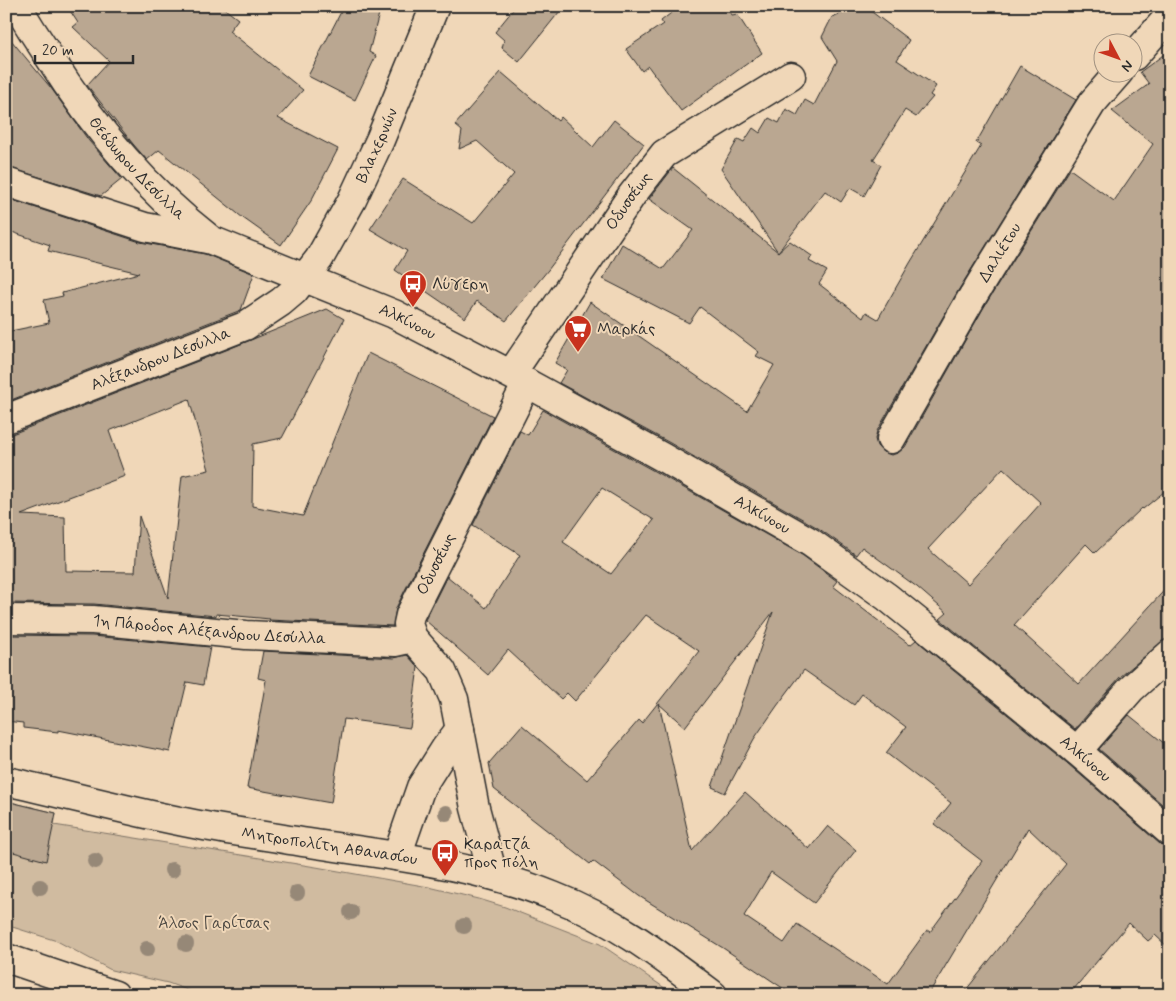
<svg xmlns="http://www.w3.org/2000/svg" width="1176" height="1001" font-family="Mynerve,sans-serif">
<style>
.green{fill:#d0bba0;stroke:#7e7366}
.building{fill:#baa791;stroke:#2b2b2b;fill-rule:evenodd}
.lines{fill:none;stroke-linecap:round;stroke-linejoin:round}
.minor-casing{stroke:#2b2b2b;stroke-width:31}
.major-casing{stroke:#2b2b2b;stroke-width:31}
.minor{stroke:#f0d7b8;stroke-width:28}
.major{stroke:#f0d7b8;stroke-width:28}
.tree{fill:#968877}
.labels{text-anchor:middle;dominant-baseline:central;stroke-width:4;stroke-linejoin:round;paint-order:stroke}
.street-label{font-size:16px;fill:#2b2b2b;stroke:#f0d7b8}
.poi-label{font-size:16px;fill:#2b2b2b;stroke:#f0d7b8;text-anchor:start}
.park-label{font-size:16px;fill:#4c4842;stroke:#f0d7b8}
</style>
<rect width="100%" height="100%" fill="#f0d7b8"/>
<filter id="ink" filterUnits="userSpaceOnUse"><feTurbulence type="fractalNoise" baseFrequency=".02" numOctaves="2"/><feDisplacementMap in="SourceGraphic" scale="10" xChannelSelector="R" yChannelSelector="G"/><feConvolveMatrix kernelMatrix="1 2 1 2 8 2 1 2 1" color-interpolation-filters="sRGB"/></filter>
<g filter="url(#ink)">
<path class="green" d="M6 801 56 813 54 825 316 867 429 887 479 899 505 907 600 944 675 995H201L168 983 111 970 57 941 6 925Z"/>
<path class="building" d="M67 6H221L238 19 229 31 303 90 278 118 338 149 311 201 281 245 243 218 159 150 147 160 133 144 87 85 109 61 73 27 78 23Z
M344 6H381L369 52 376 56 355 100 308 76Z
M516 6H564L519 62 502 48 504 40 495 32Z
M680 6H726L732 15 737 14 762 53 681 111 648 66 642 71 626 49 663 24 661 21Z
M859 6H864L909 40 897 60 936 86 930 95 933 97 916 117 905 110 873 160 881 165 864 196 850 188 841 202 825 191 778 252 790 241 812 256 809 261 827 271 819 284 863 318 866 312 878 319 910 263 981 146 976 143 1020 66 1076 100 958 291 877 431 875 439 877 446 883 452 891 455 898 453 905 447 984 307 1070 169 1114 201 1153 144 1112 111 1149 84 1140 72 1170 50V487L1143 509 1142 508 1095 553 1086 544 1014 625 1079 684 1170 584V635L1120 677 1075 729 940 619 947 613 917 587 862 547 856 555 818 528 670 443 559 383 567 370 555 363 590 302 747 411 774 365 756 356 759 352 700 307 689 323 603 279 622 244 663 269 693 230 649 199 673 168 778 252 721 169 738 139 744 142 753 128 760 133 769 118 779 123 786 109 797 115 805 100 814 105 837 61 822 37 832 17ZM1003 468 1041 503 968 584 928 549Z
M6 34 51 88 89 141 122 179 101 196 6 167Z
M501 72 558 121 561 117 593 147 614 120 644 144 548 270 506 321 477 301 465 318 395 270 407 251 370 229 403 179 473 223 514 174 477 141 459 149 462 131 455 125Z
M6 198 140 242 205 254 254 274 241 310 6 402V332L49 323 44 300 63 296 62 293 139 273 48 251 50 245 6 230Z
M327 309 344 319 282 438 253 444 252 506 303 516 368 353 493 416 396 608 393 626 269 620 270 619 216 614V616L94 604 6 603V434H12L226 350ZM189 399 209 470 182 476 168 598 139 516 135 572 66 571 65 517 21 515 125 476 109 431Z
M543 410 654 471 802 555 837 581 833 586 910 645 916 640 1067 763 1160 844 1170 847V949L1155 935 1148 941 1129 923 1069 995H962L1066 864 1028 828 928 995H793L723 948 639 896 593 861 590 864 494 789 489 763 522 725 587 780 639 720 642 723 699 651 646 615 575 701 567 693 561 699 508 650 488 675 425 620 447 576 486 608 520 555 473 525 520 431 528 435ZM602 488 654 520 611 574 563 542ZM773 612 712 787 725 793 754 739 777 706 804 670 854 705 862 694 906 727 886 753 951 803 934 824 982 861 930 932 927 930 888 984 797 924 784 943 744 916 771 872 814 903 856 850 828 826 809 849 745 792 692 851 659 704 685 727Z
M6 635 92 636 210 647 203 685 187 682 170 752 58 730V732L23 728V723L6 721Z
M263 651 394 658 407 655 418 667 410 728 344 719 331 803 247 788 266 680 258 678Z
M1129 715 1170 748V811L1099 749Z
M6 801 56 813 46 861 6 850Z"/>
<g class="lines">
<defs>
<g id="minor">
<path id="s1" d="M18 6C26 23 38 39 48 55 92 125 145 189 211 240L394 314 527 383 662 457 810 542 887 597 979 671 1077 751 1170 832"/>
<path d="M1134 56 1170 15"/>
<path d="M6 182 145 227 207 239"/>
<path id="s2" d="M511 374 632 195 664 154 791 76"/>
<path id="s3" d="M891 439 971 299 1092 103 1119 72"/>
<path id="s4" d="M6 619 93 620 246 635 395 642 413 638"/>
<path d="M1077 751 1131 689 1170 654"/>
<path id="s5" d="M6 781C69 795 131 812 194 824 224 830 254 834 284 839 374 854 467 861 553 896 615 920 660 955 713 995"/>
<path d="M397 856 421 787 445 749 460 729"/>
<path id="s6" d="M493 875 475 808 454 699 442 671 413 638 408 624 410 615 527 383"/>
</g>
<g id="major">
<path id="s7" d="M6 419 245 326 281 302 294 291 319 259 352 200 380 140 435 6"/>
<path d="M6 958 115 995"/>
</g>
</defs>
<use href="#minor" class="minor-casing"/>
<use href="#major" class="major-casing"/>
<use href="#minor" class="minor"/>
<use href="#major" class="major"/>
</g>
<g class="tree">
<circle cx="446" cy="813" r="8"/>
<circle cx="95" cy="861" r="8"/>
<circle cx="172" cy="870" r="8"/>
<circle cx="40" cy="887" r="8"/>
<circle cx="297" cy="893" r="8"/>
<circle cx="351" cy="912" r="8"/>
<circle cx="464" cy="926" r="8"/>
<circle cx="186" cy="944" r="8"/>
<circle cx="147" cy="949" r="8"/>
</g>
</g>
<defs>
<symbol id="bus-pin" viewBox="-11 -11 22 30"><path d="M0 17L-7.5 6A9.5 9.5 0 1 1 7.5 6Z" fill="#c8321e" stroke="#f0d7b8"/><path d="M-5-6H5V4H4V6H2V4H-2V6H-4V4H-5ZM-3.5-4V0h7V-4ZM-3.5 1.2v1.5H-2V1.2ZM2 1.2v1.5H3.5V1.2Z" fill="#fff"/></symbol>
<symbol id="supermarket-pin" viewBox="-11 -11 22 30"><path d="M0 17L-7.5 6A9.5 9.5 0 1 1 7.5 6Z" fill="#c8321e" stroke="#f0d7b8"/><path d="M-6-5.5h2.5l.6 2H6L4.5 2H-2.5L-4.4-4H-6ZM-1.5 3.2a1.3 1.3 0 1 0 .1 0ZM3 3.2a1.3 1.3 0 1 0 .1 0Z" fill="#fff"/></symbol>
</defs>
<g fill-rule="evenodd">
<use href="#bus-pin" x="397" y="268" width="32" height="43"/>
<use href="#supermarket-pin" x="562" y="313" width="32" height="43"/>
<use href="#bus-pin" x="429" y="837" width="32" height="43"/>
</g>
<g class="labels">
<g class="street-label">
<text stroke="none"><textPath href="#s7" startOffset="485">Βλαχερνών</textPath></text>
<text stroke="none"><textPath href="#s1" startOffset="202">Θεόδωρου Δεσύλλα</textPath></text>
<text stroke="none"><textPath href="#s2" startOffset="209">Οδυσσέως</textPath></text>
<text stroke="none"><textPath href="#s3" startOffset="216">Δαλιέτου</textPath></text>
<text stroke="none"><textPath href="#s1" startOffset="518">Αλκίνοου</textPath></text>
<text stroke="none"><textPath href="#s7" startOffset="166">Αλέξανδρου Δεσύλλα</textPath></text>
<text stroke="none"><textPath href="#s1" startOffset="922">Αλκίνοου</textPath></text>
<text stroke="none"><textPath href="#s6" startOffset="336">Οδυσσέως</textPath></text>
<text stroke="none"><textPath href="#s4" startOffset="204">1η Πάροδος Αλέξανδρου Δεσύλλα</textPath></text>
<text stroke="none"><textPath href="#s1" startOffset="1328">Αλκίνοου</textPath></text>
<text stroke="none"><textPath href="#s5" startOffset="330">Μητροπολίτη Αθανασίου</textPath></text>
</g>
<g class="poi-label">
<text x="432" y="284">Λύγερη</text>
<text x="597" y="329">Μαρκάς</text>
<text x="464" y="844">Καρατζά<tspan x="464" dy="18">προς πόλη</tspan></text>
</g>
<g class="park-label">
<text x="214" y="923">Άλσος Γαρίτσας</text>
</g>
</g>
<rect width="1176" height="1001" fill="none" stroke="#f0d7b8" stroke-width="25"/>
<rect x="12" y="12" width="1151" height="976" fill="none" stroke="#2b2b2b" stroke-width="2" filter="url(#ink)"/>
<g transform="translate(1118 58) rotate(131)"><circle r="24" fill="#f0d7b8" stroke="#a19280"/>
<path d="M0-4L9 19L0 12L-9 19Z" fill="#c8321e"/>
<text y="-8" font-size="14" font-weight="bold" text-anchor="middle" fill="#2b2b2b">N</text>
</g>
<path d="M35 55v8h98v-8" fill="none" stroke="#2b2b2b" stroke-width="2.5"/>
<text x="42" y="55" font-size="15" fill="#2b2b2b" stroke="#f0d7b8" stroke-width="4" paint-order="stroke">20 m</text>
</svg>
